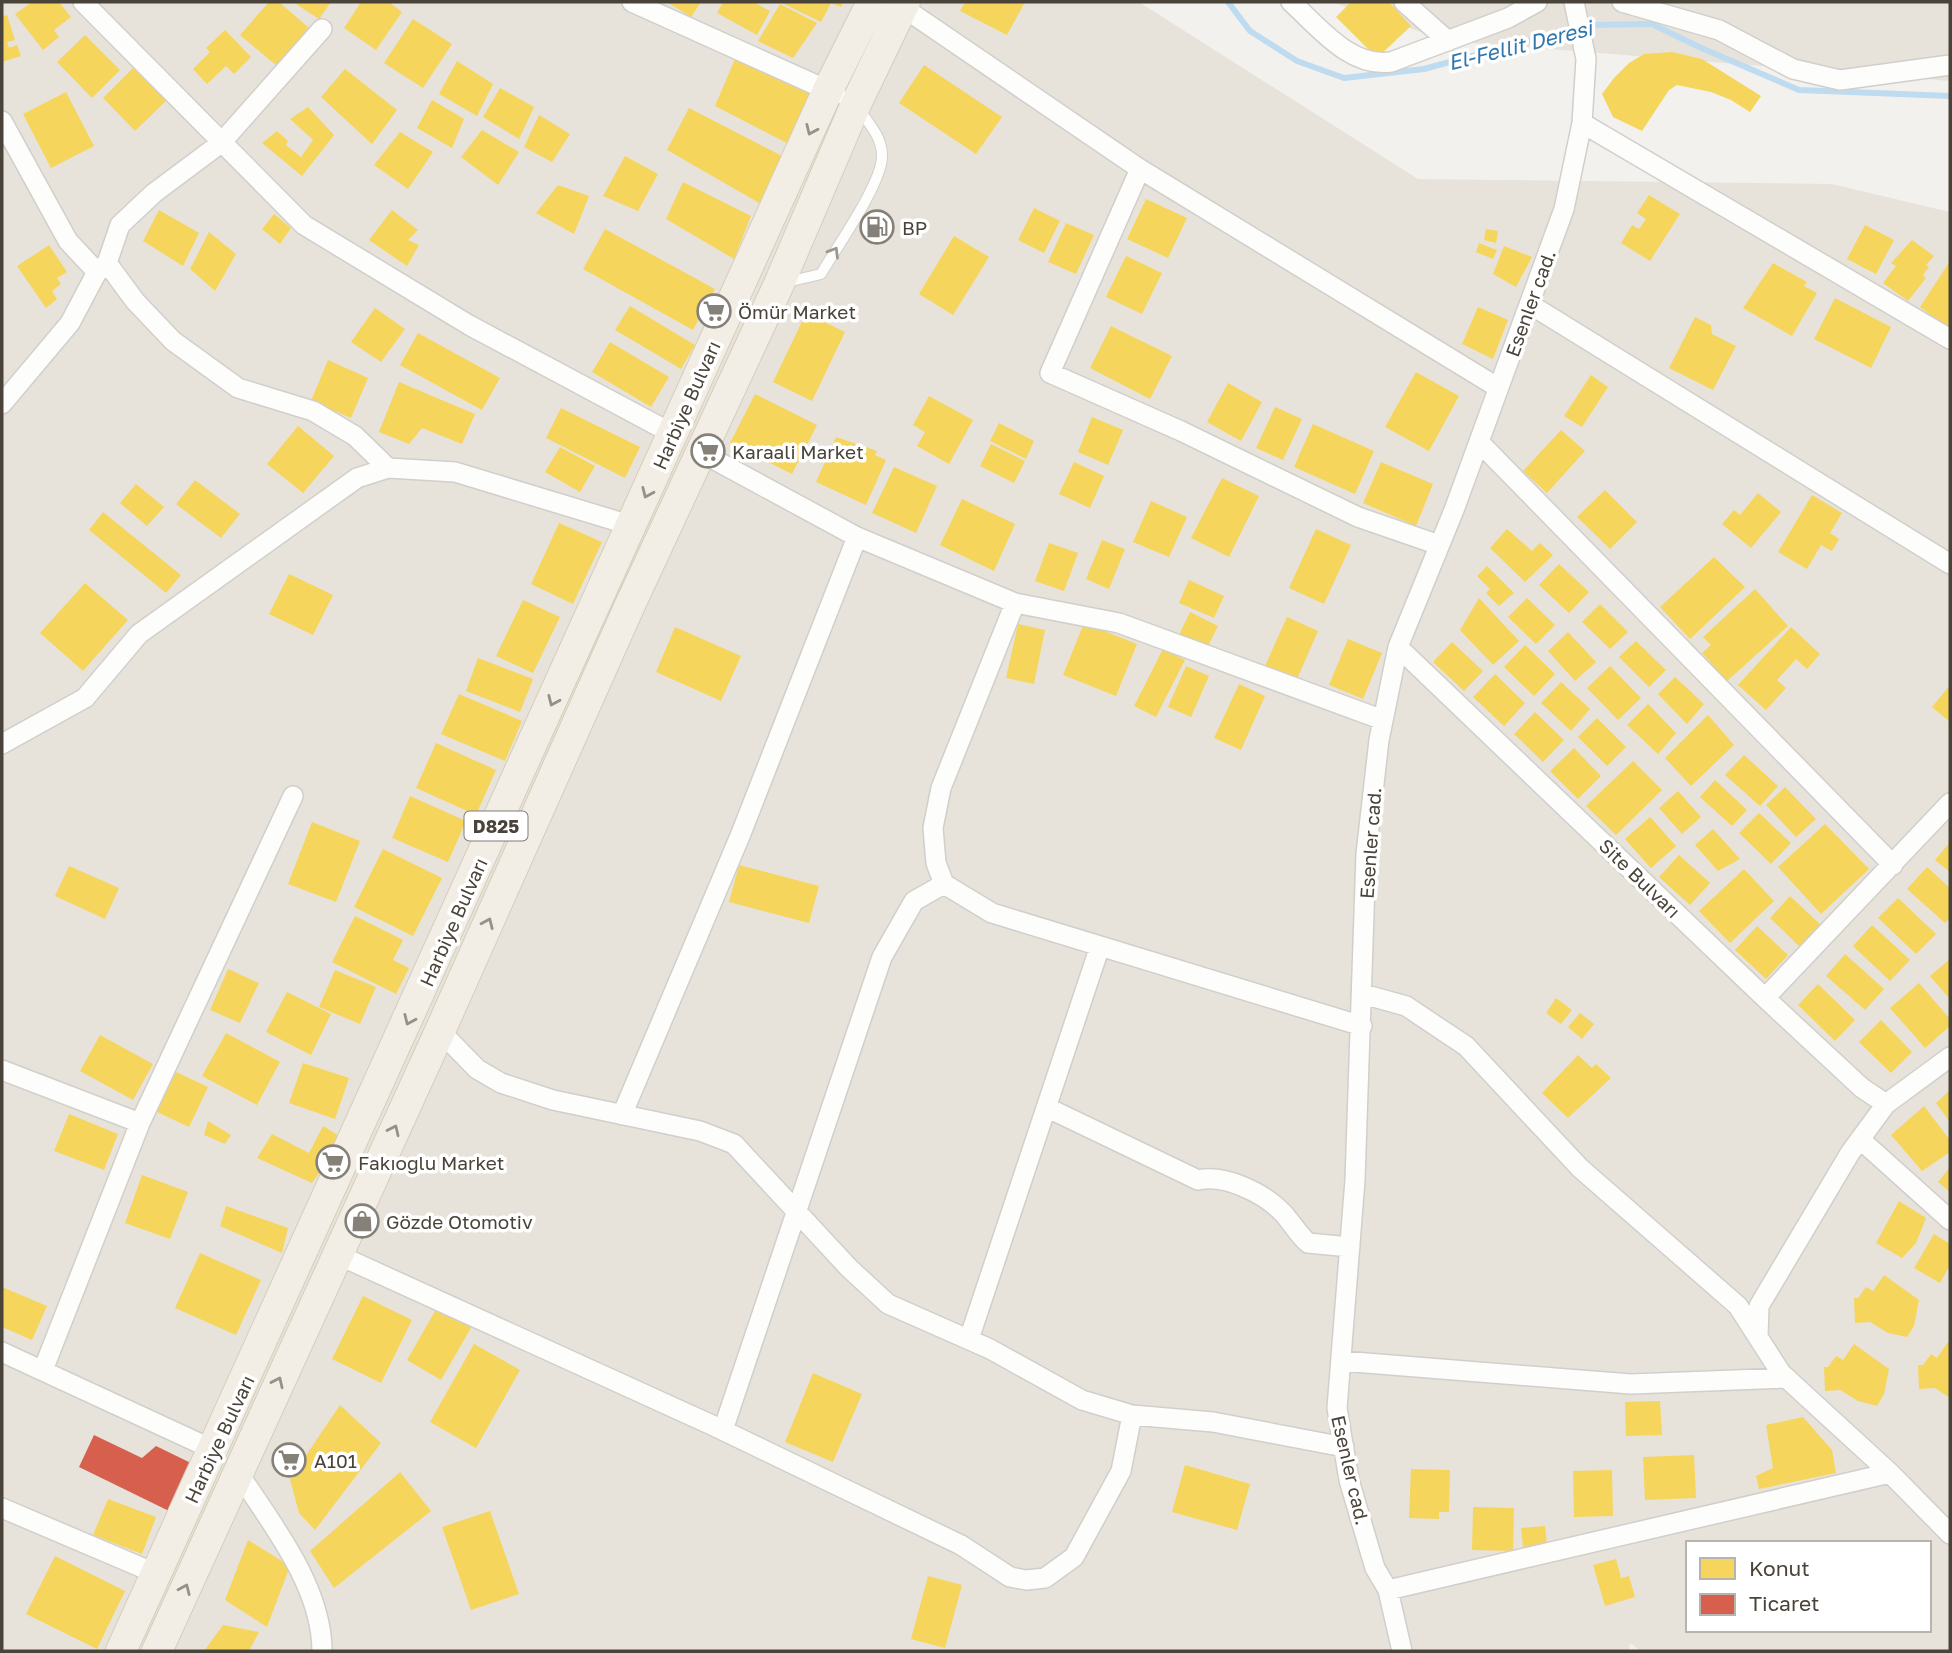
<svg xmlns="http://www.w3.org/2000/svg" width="1952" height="1653" font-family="'Golos Text',sans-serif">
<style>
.residential{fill:#e7e3db;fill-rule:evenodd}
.homes{fill:#f6d55c}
.shops{fill:#d6604d}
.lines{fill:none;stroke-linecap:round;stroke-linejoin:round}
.stream{stroke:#bfdbef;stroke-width:6}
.lane-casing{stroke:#d1cfcb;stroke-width:12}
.street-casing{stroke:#d1cfcb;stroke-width:22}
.primary-casing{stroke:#d5cdbb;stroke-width:32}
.lane{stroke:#fdfdfc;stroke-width:10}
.street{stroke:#fdfdfc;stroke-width:19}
.primary{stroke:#f2eee5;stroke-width:30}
.oneway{stroke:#969086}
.oneway2{stroke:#9b9791}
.labels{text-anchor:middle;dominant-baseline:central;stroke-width:7;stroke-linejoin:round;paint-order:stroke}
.shield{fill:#fff;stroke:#807b74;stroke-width:2}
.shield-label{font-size:18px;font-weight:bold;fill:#4a4339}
.poi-label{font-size:19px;fill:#4a4339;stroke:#fff;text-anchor:start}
.street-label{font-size:19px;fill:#4a4339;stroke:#fff}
.water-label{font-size:21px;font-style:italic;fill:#3077ad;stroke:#fff}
</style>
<rect width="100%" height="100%" fill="#f3f1ed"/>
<path class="residential" d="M2 2H1139L1418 179 1832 184 1950 212V1651H1641L1630 1643 1629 1651H2ZM1688 1543H1929V1630H1688Z
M1331 2H1950V81L1448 41Z"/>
<path class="homes" d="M32 2H59L71 17 54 30 59 37 43 50 15 14Z
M269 2H279L309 28 277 66 240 35Z
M293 2H331L319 19Z
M361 2H389L402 12 376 50 344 28Z
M667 2H701L691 17Z
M723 2H753L770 11 757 35 717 13Z
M780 2H843L841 7 831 3 821 22Z
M965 2H1025L1007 35 960 11Z
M1351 2H1389L1411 26 1377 58 1336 17Z
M780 4 817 23 793 58 758 41Z
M7 15 15 40 7 42 9 48 17 45 21 56 2 62V17Z
M413 19 452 44 423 88 384 63Z
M225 30 251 57 234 74 226 66 207 84 193 69 210 52 206 48Z
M85 35 120 70 92 98 57 62Z
M1672 52 1702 59 1761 96 1750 112 1731 100 1711 92 1677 85 1669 90 1642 131 1613 117 1602 94 1614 78 1629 63 1644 54Z
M735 59 812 93 787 143 715 106Z
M457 61 493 84 477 116 439 94Z
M137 64 170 97 135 131 103 98Z
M924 65 1002 117 976 154 899 103Z
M345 69 397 110 372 144 321 97Z
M500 88 534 107 519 139 483 117Z
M66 92 94 146 51 168 23 114Z
M432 100 464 119 452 148 417 128Z
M308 107 334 135 302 176 262 143 277 131 288 141 286 145 301 157 313 140 290 119Z
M689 108 784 157 761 204 667 150Z
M539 115 570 134 552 162 524 147Z
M482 130 519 152 498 185 461 157Z
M400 132 433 152 408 189 374 165Z
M625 156 658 174 638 211 603 196Z
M683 182 751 216 734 259 666 219Z
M558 185 589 196 574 234 536 213Z
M1649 195 1680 214 1650 261 1621 243 1632 225 1639 229 1646 219 1637 213Z
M1146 199 1187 218 1168 258 1127 239Z
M1034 208 1060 221 1044 253 1018 240Z
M159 210 199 233 183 266 143 241Z
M392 210 418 230 408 240 419 245 407 266 369 240Z
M274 214 291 228 280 244 262 229Z
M1066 223 1094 235 1076 274 1048 262Z
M1865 225 1894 240 1876 274 1847 259Z
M605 229 715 289 693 330 583 269Z
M1486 229 1498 231 1496 243 1484 240Z
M209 232 236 254 215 291 190 269Z
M954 236 989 257 953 315 919 294Z
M1912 240 1934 256 1926 265 1929 267 1923 275 1926 278 1908 301 1883 283 1896 266 1891 263Z
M1479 243 1497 250 1493 259 1476 252Z
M49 245 67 272 57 278 61 284 52 291 57 299 46 308 17 266Z
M1504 246 1532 257 1516 287 1493 274Z
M1126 256 1162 273 1142 314 1106 297Z
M1950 261V330L1920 307Z
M1773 263 1807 282 1804 286 1817 293 1792 336 1743 308Z
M1835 298 1891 327 1871 368 1814 339Z
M630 306 695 345 681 369 615 330Z
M1478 307 1508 320 1493 359 1462 344Z
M375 308 405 329 381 362 351 342Z
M806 313 845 332 812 401 773 382Z
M1695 317 1711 325 1712 334 1736 346 1713 390 1669 368Z
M1111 326 1172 356 1150 399 1090 368Z
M418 333 500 378 482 410 400 365Z
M610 342 669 377 651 407 592 372Z
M328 360 368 378 351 418 311 401Z
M1416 372 1459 396 1429 451 1385 427Z
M1591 375 1608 387 1582 427 1564 416Z
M399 382 475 414 462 444 422 428 409 444 379 432Z
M1228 383 1262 402 1241 441 1207 422Z
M755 394 817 425 792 474 730 443Z
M929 396 973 420 949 464 917 446 925 432 913 425Z
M1275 407 1302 419 1283 460 1256 448Z
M561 408 640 447 625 478 546 438Z
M1092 417 1123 430 1108 465 1078 452Z
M999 423 1034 441 1026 459 990 441Z
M1313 424 1374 451 1355 494 1294 467Z
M298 426 334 456 303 493 267 464Z
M1561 430 1585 451 1547 493 1523 471Z
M836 437 877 451 875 455 886 460 866 505 816 482Z
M991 444 1025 461 1014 483 980 466Z
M560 447 595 466 580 492 545 472Z
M1074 462 1104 476 1090 508 1059 494Z
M1381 462 1433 484 1416 526 1363 503Z
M894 467 937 486 916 533 872 513Z
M1222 478 1259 496 1229 557 1191 538Z
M195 480 240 514 221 538 176 504Z
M136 484 164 507 147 526 120 503Z
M1605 490 1637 522 1610 549 1577 517Z
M1758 493 1781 512 1751 548 1722 524 1734 510 1740 515Z
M1812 495 1842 513 1830 533 1839 539 1832 551 1821 545 1807 569 1778 552Z
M962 499 1015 524 994 571 940 545Z
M1151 501 1187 517 1169 557 1133 542Z
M103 512 181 575 166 593 89 530Z
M559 523 602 542 573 604 531 584Z
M1316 529 1351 545 1324 604 1289 588Z
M1507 529 1532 551 1540 543 1553 555 1525 582 1490 548Z
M1102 540 1125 549 1109 589 1086 579Z
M1049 543 1078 553 1064 591 1035 581Z
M1714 557 1745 587 1690 639 1660 607Z
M1559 564 1589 592 1569 613 1539 585Z
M1487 566 1514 593 1499 606 1486 593 1490 589 1477 576Z
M289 574 333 595 313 635 269 614Z
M1189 580 1224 596 1214 618 1179 603Z
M85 583 128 620 83 671 40 633Z
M1755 589 1788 626 1727 681 1702 653 1711 645 1703 637Z
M1479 598 1519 641 1493 665 1460 630Z
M1527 598 1555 625 1536 644 1508 617Z
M523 600 560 617 533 673 496 656Z
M1600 604 1628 632 1610 649 1582 622Z
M1190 612 1218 626 1205 652 1177 639Z
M1287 617 1318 631 1297 679 1265 666Z
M1084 623 1137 644 1116 696 1063 675Z
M1018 624 1045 630 1034 684 1006 678Z
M675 627 741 656 721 701 656 672Z
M1791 627 1820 654 1807 669 1796 659 1777 680 1786 688 1766 710 1738 685Z
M1568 632 1596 662 1575 681 1548 651Z
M1348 639 1382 653 1363 699 1329 685Z
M1636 641 1666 670 1649 687 1619 657Z
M1452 642 1483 671 1464 691 1433 662Z
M1525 645 1555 674 1534 696 1504 667Z
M1163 649 1185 660 1156 717 1134 706Z
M478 658 533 679 520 712 466 691Z
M1186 666 1209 676 1191 717 1168 707Z
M1610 666 1641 698 1618 720 1587 688Z
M1495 674 1525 703 1504 726 1473 697Z
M1675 677 1704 704 1687 724 1658 694Z
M1561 682 1590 709 1571 731 1541 703Z
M1239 684 1265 696 1241 750 1214 738Z
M1950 685V722L1932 707Z
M459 694 522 721 505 761 441 734Z
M1648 704 1676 733 1658 754 1627 725Z
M1535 712 1564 740 1543 762 1514 734Z
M1708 715 1734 745 1691 786 1665 758Z
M1597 718 1626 747 1607 766 1578 737Z
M436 743 496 770 476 815 416 788Z
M1574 748 1601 776 1578 799 1550 771Z
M1744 755 1778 786 1760 806 1725 775Z
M1633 761 1662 790 1616 835 1586 806Z
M1715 780 1747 810 1732 826 1700 797Z
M1785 787 1816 819 1796 837 1766 805Z
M1678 791 1701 817 1682 834 1659 808Z
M410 796 466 821 448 862 392 838Z
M1759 813 1791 843 1771 864 1739 833Z
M1650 817 1676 846 1651 868 1625 839Z
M312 822 360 841 336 902 288 884Z
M1825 824 1869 869 1821 914 1778 867Z
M1713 829 1740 859 1718 871 1695 845Z
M1950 842V872L1935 860Z
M383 849 442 878 413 936 354 907Z
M1679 855 1710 883 1690 905 1659 877Z
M739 865 819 886 809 923 729 902Z
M69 866 119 888 105 919 55 896Z
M1927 867 1950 888V918L1945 923 1907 889Z
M1744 869 1774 901 1730 943 1699 911Z
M1790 896 1822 926 1801 948 1770 918Z
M1898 898 1936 934 1916 954 1878 918Z
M355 916 403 940 393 960 409 968 396 994 332 962Z
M1872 925 1910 960 1890 981 1853 946Z
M1757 926 1788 955 1766 979 1735 950Z
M1845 954 1884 989 1865 1010 1826 976Z
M1950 959V999L1930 976Z
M228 969 259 983 240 1023 210 1010Z
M335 970 376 987 360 1024 319 1007Z
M1919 983 1950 1019V1026L1925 1048 1890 1008Z
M1818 984 1855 1020 1835 1041 1798 1005Z
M287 992 331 1014 311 1055 266 1032Z
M1556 998 1572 1010 1561 1024 1546 1013Z
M1580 1013 1594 1024 1582 1039 1568 1027Z
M1881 1020 1912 1052 1891 1073 1859 1042Z
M226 1033 280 1062 257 1105 202 1076Z
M100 1035 153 1064 133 1100 80 1071Z
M1578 1055 1592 1068 1596 1064 1611 1078 1568 1118 1542 1093Z
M303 1063 349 1078 335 1119 289 1103Z
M174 1071 208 1087 189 1127 155 1111Z
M1950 1090V1122L1936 1103Z
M1924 1106 1950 1140V1152L1922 1171 1891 1135Z
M69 1114 118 1134 104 1170 54 1151Z
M208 1121 231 1135 225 1144 204 1135Z
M323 1126 344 1139 312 1183 257 1158 272 1134 309 1153Z
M1950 1167V1192L1938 1182Z
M142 1175 188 1192 170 1239 125 1223Z
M1899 1201 1926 1218 1916 1243 1902 1258 1876 1243Z
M226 1206 288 1228 282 1253 220 1226Z
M1934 1234 1950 1244V1265L1940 1283 1914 1268Z
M200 1253 261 1280 236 1335 175 1308Z
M1884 1275 1919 1300 1914 1326 1907 1337 1888 1333 1870 1322 1855 1323 1854 1298H1858L1866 1287 1873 1291Z
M2 1287 47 1306 32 1340 2 1327Z
M363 1296 412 1320 381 1383 332 1359Z
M438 1306 472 1326 441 1380 407 1360Z
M1948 1342 1950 1344V1398L1935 1388 1919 1389 1918 1365H1923L1931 1354 1937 1358Z
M474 1344 520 1370 476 1448 430 1422Z
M1854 1344 1889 1369 1884 1394 1877 1406 1858 1401 1840 1390 1825 1391 1824 1367H1828L1836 1356 1843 1360Z
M813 1373 862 1394 833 1462 785 1442Z
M1660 1401 1662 1435 1626 1436 1625 1402Z
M340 1405 381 1443 315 1530 299 1513 290 1479Z
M1803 1417 1832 1450 1836 1473 1759 1489 1756 1476 1773 1468 1766 1425Z
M1694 1455 1696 1498 1645 1500 1643 1457Z
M1185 1465 1250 1484 1237 1530 1172 1512Z
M1411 1469 1450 1470 1449 1512H1439V1519L1409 1518Z
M1612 1470 1613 1516 1574 1517 1573 1471Z
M400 1472 431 1511 334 1588 310 1551Z
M108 1499 156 1517 142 1554 93 1535Z
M1473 1507 1514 1508 1513 1551 1472 1550Z
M490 1511 519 1594 471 1610 442 1527Z
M1545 1526 1547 1545 1523 1547 1521 1528Z
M248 1540 290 1566 267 1627 225 1600Z
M55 1556 125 1591 97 1649 26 1614Z
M1616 1559 1621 1578 1629 1576 1635 1597 1605 1606 1593 1565Z
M928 1576 962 1585 945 1648 911 1639Z
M223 1625 259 1632 249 1651H204Z"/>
<path class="shops" d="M94 1435 142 1458 156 1446 195 1465 171 1512 79 1467Z"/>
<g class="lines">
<path class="stream" d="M1228 2 1250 31 1297 61 1344 78 1424 69 1587 25 1652 24 1699 47 1799 90 1950 96"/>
<defs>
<path id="lane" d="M787 282 821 274C836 248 881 185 882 157 883 138 868 122 858 108"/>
<path id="street" d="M83 2 304 225 469 325 673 434
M632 2 836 94
M895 2 1140 169 1497 387
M1291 2C1319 27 1350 68 1391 62L1508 18 1537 2
M1404 2 1448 41
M1622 2 1719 30 1793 69 1840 80 1950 65
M2 121 68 241 97 272
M1582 123 1950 339
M1140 169 1050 373 1181 431 1358 517 1439 545
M107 263 135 301 173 341 238 388 313 411 355 436 388 468
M1531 305 1950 564
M2 404 70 323 97 272 107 263 120 225 154 193 221 143 322 29
M1479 442 1893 865
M702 453 857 537 1015 603 1119 623 1383 720
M1015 603 941 788 933 828 936 863 944 884 992 913 1362 1026
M1398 647 1765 998 1862 1088 1886 1104
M2 744 85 698 139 634 357 478 388 468 455 472 633 526
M1363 994 1406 1006 1466 1046 1580 1168 1738 1306 1781 1373 1890 1473 1950 1534
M1765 998 1950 803
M440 1031 477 1069 501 1083 553 1100 700 1131 734 1144 849 1268 888 1304 990 1349 1082 1400 1132 1415 1213 1422 1344 1447
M2 1070 140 1123
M1048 1108 1198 1180C1225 1174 1264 1193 1283 1213 1292 1223 1298 1234 1308 1243L1350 1247
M622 1115 740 836 857 537
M1862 1141 1950 1220
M336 1254 714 1426 961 1545 1010 1577 1026 1580 1045 1578 1074 1557 1121 1471 1132 1415
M1758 1337 1759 1306 1850 1153 1886 1104 1950 1057
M969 1339 1100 946
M2 1352 214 1450
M1341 1361 1631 1384 1787 1378
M43 1370 140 1123 293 796
M723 1430 882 957 914 901 944 884
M237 1471C271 1523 322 1586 322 1651
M2 1508 157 1574
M1388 1590 1890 1473
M1402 1651 1388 1590 1375 1568 1349 1480 1337 1408 1355 1180 1366 854 1379 740 1398 647 1454 510 1564 209 1582 123 1586 59 1574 2"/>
<path id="primary" d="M121 1651 828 90 872 2
M157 1651 440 1031 630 605 779 284 856 104 905 2"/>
</defs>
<use href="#lane" class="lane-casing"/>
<use href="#street" class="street-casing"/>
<use href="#primary" class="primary-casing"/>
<use href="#lane" class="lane"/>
<use href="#street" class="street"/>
<use href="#primary" class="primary"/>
</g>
<defs><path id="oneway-chevron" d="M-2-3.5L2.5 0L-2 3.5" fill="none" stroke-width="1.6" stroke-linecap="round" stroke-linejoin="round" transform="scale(1.75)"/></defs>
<g class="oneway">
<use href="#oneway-chevron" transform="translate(811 130) rotate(114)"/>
<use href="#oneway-chevron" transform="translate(647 493) rotate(114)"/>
<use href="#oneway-chevron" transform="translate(553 701) rotate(114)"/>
<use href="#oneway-chevron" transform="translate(488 923) rotate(-66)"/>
<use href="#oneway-chevron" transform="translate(409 1020) rotate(114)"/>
<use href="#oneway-chevron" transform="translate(394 1130) rotate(-65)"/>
<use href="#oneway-chevron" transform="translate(278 1382) rotate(-65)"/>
<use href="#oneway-chevron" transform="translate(185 1589) rotate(-66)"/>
</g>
<use class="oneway2" href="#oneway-chevron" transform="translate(834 252) rotate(-59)"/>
<defs>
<symbol id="fuel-ring" viewBox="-11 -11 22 22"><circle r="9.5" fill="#fff" stroke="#858078" stroke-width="1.5"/><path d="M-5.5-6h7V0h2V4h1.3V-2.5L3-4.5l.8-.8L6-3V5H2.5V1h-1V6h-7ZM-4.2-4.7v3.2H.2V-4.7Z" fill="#858078"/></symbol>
<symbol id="supermarket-ring" viewBox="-11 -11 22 22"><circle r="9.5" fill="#fff" stroke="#858078" stroke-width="1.5"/><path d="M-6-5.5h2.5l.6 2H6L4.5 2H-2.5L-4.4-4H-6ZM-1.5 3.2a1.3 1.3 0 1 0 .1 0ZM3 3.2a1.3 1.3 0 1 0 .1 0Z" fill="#858078"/></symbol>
<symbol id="shop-ring" viewBox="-11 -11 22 22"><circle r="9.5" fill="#fff" stroke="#858078" stroke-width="1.5"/><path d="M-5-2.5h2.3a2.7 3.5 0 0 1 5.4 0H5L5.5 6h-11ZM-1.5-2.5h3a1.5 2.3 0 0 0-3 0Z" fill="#858078"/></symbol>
</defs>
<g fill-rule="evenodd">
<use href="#fuel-ring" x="858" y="208" width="38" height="38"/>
<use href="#supermarket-ring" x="695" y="292" width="38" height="38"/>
<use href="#supermarket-ring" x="689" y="432" width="38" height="38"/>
<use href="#supermarket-ring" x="314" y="1143" width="38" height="38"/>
<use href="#shop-ring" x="343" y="1202" width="38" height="38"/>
<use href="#supermarket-ring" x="270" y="1441" width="38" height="38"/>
</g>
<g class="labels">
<rect class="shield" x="464.5" y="811.5" width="63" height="29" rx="5"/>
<g class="shield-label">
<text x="496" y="826">D825</text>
</g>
<g class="poi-label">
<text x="902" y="227">BP</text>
<text x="738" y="311">Ömür Market</text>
<text x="732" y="451">Karaali Market</text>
<text x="358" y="1162">Fakıoğlu Market</text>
<text x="386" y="1221">Gözde Otomotiv</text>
<text x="314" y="1460">A101</text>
</g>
<g class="street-label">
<text transform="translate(1530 303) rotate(-70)">Esenler cad.</text>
<text transform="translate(686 405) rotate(-66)">Harbiye Bulvarı</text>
<text transform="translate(1370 843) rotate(-86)">Esenler cad.</text>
<text transform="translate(1640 878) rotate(44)">Site Bulvarı</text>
<text transform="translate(453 922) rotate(-66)">Harbiye Bulvarı</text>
<text transform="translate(219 1439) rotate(-65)">Harbiye Bulvarı</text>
<text transform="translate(1351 1470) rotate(77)">Esenler cad.</text>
</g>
<g class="water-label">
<text transform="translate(1520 45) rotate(-14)">El-Fellit Deresi</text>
</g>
</g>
<rect width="1952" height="1653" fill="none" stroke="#4a4339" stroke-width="7"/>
<rect x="1686" y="1541" width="245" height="91" fill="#ffffff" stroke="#b7b4b0" stroke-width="2"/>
<rect x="1700" y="1558" width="35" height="21" fill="#f6d55c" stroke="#b7b4b0" stroke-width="2"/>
<text x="1749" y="1576" font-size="21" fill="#4a4339">Konut</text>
<rect x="1700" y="1594" width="35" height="21" fill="#d6604d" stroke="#b7b4b0" stroke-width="2"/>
<text x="1749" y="1611" font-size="21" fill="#4a4339">Ticaret</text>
</svg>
